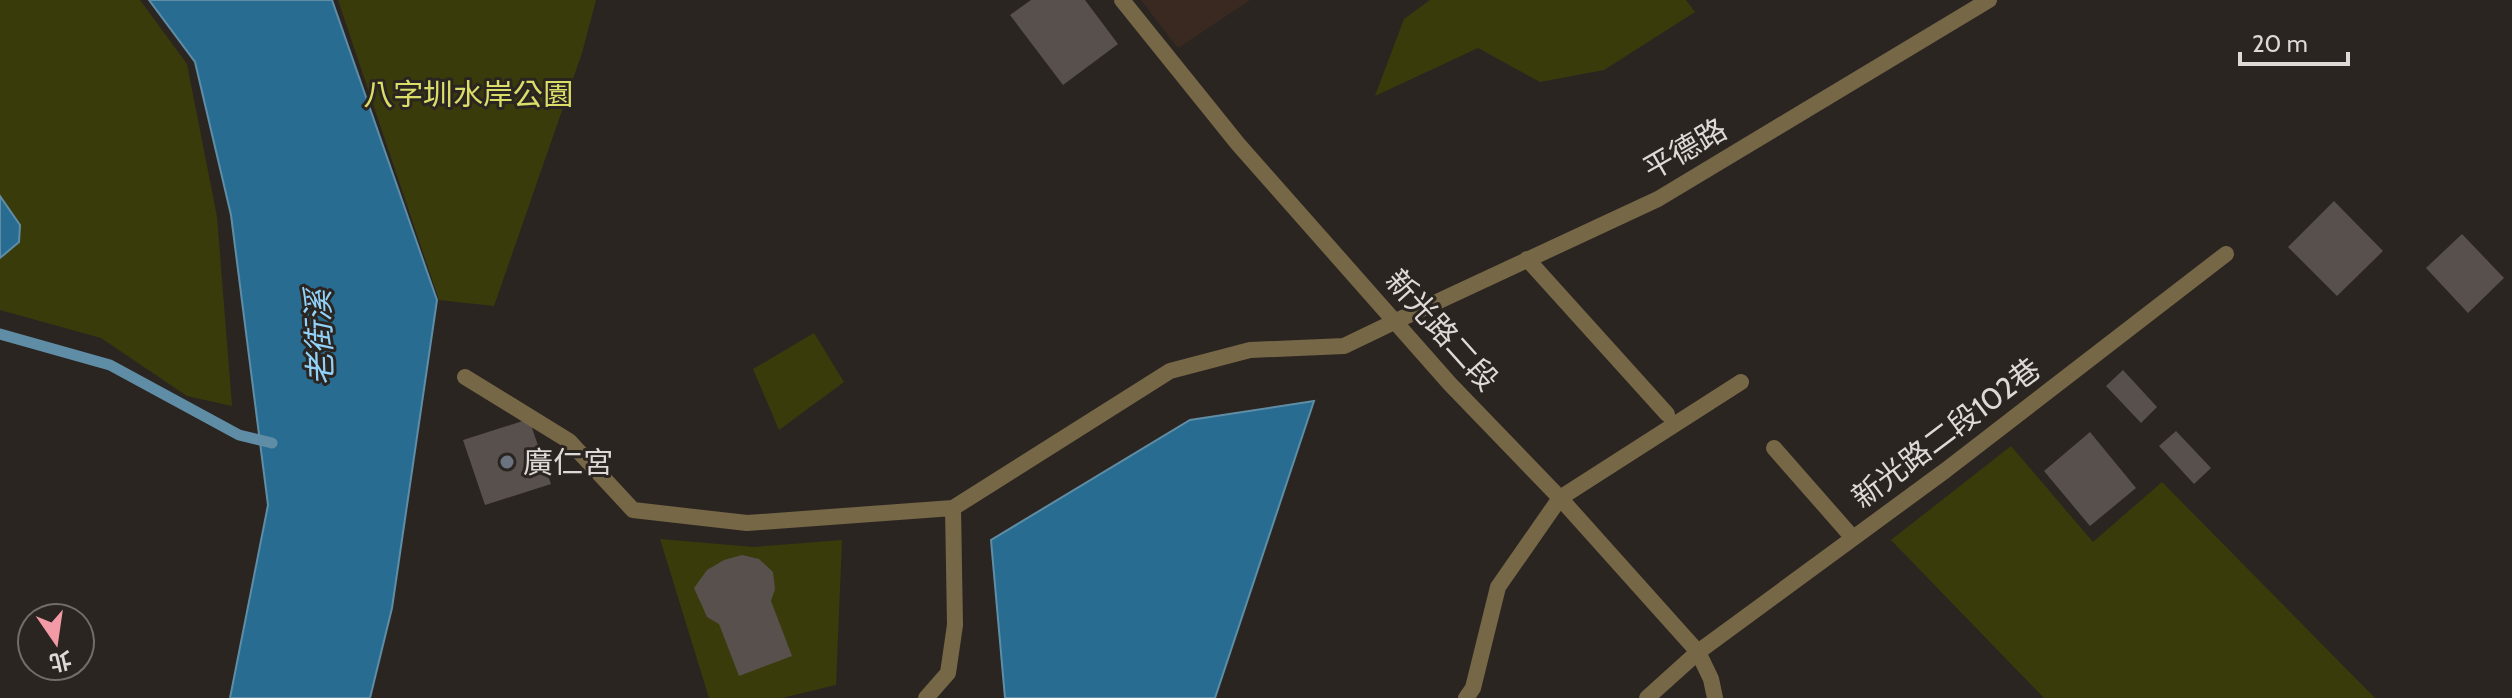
<svg xmlns="http://www.w3.org/2000/svg" width="2512" height="698" font-family="Cabin,'Noto Sans TC',sans-serif">
<style>
.industrial{fill:#3a2920}
.green{fill:#3a3b0b}
.water{fill:#286d91;stroke:#5f8da6;stroke-width:2}
.lines{fill:none;stroke-linecap:round;stroke-linejoin:round}
.stream{stroke:#5f8da6;stroke-width:11}
.building{fill:#58504c}
.service{stroke:#766747;stroke-width:16}
.minor{stroke:#766747;stroke-width:16}
.worship-dot{fill:#6b7280;stroke:#2b2521;stroke-width:3}
.labels{text-anchor:middle;dominant-baseline:central;stroke-width:6;stroke-linejoin:round;paint-order:stroke}
.park-label{font-size:30px;fill:#dadd67;stroke:#2b2521}
.street-label{font-size:30px;fill:#ded9d7;stroke:#2b2521}
.poi-label{font-size:30px;fill:#ded9d7;stroke:#2b2521;text-anchor:start}
.water-label{font-size:32px;font-style:italic;fill:#92d2f9;stroke:#2b2521}
</style>
<rect width="100%" height="100%" fill="#2b2521"/>
<path class="industrial" d="M1141 0H1250L1178 48Z"/>
<path class="green" d="M0 0H140L187 64 217 217 232 406 187 396 101 338 0 310Z
M338 0H596L582 53 494 306 439 300Z
M1430 0H1686L1695 12 1604 70 1540 82 1478 48 1375 96 1404 19Z
M814 333 844 382 779 430 753 369Z
M2011 446 2093 542 2162 482 2375 698H2044L1891 540Z
M660 539 753 547 842 540 836 685 782 698H709Z"/>
<path class="water" d="M149 0H332L437 300 392 608 370 698H230L268 505 231 215 195 62Z
M0 196 20 225 19 242 0 258Z
M1314 401 1215 698H1005L991 540 1190 420Z"/>
<g class="lines">
<path class="stream" d="M0 334 110 365 239 435 272 443"/>
</g>
<path class="building" d="M1031 0H1085L1118 44 1063 85 1010 15Z
M2334 201 2383 251 2337 296 2288 247Z
M2462 234 2504 278 2468 313 2426 268Z
M2123 370 2157 407 2141 423 2106 386Z
M529 419 551 484 485 505 463 440Z
M2176 431 2211 468 2194 484 2159 446Z
M2090 432 2136 488 2090 526 2044 471Z
M742 555 759 559 773 572 775 589 771 601 792 656 739 676 719 624 707 617 694 588 707 570 724 560Z"/>
<g class="lines">
<path class="service" d="M465 377 569 441 633 510 747 523 953 508
M926 698 948 673 955 625 953 508 1170 371 1250 350 1344 346 1396 321
M1466 698 1473 688 1498 587 1560 498
M1647 698 1698 652"/>
<path class="minor" d="M1122 0 1238 144 1450 384 1560 498 1698 652 1711 679 1715 698
M1527 259 1667 414
M1396 321 1658 199 1989 0
M1774 448 1853 538
M1560 498 1741 382
M1698 652 1946 470 2226 254"/>
</g>
<circle class="worship-dot" cx="507" cy="462" r="8"/>
<g class="labels">
<g class="park-label">
<text x="468" y="94">八字圳水岸公園</text>
</g>
<g class="street-label">
<text transform="translate(1685 149) rotate(-30)">平德路</text>
<text transform="translate(1442 330) rotate(48)">新光路二段</text>
<text transform="translate(1946 433) rotate(-37)">新光路二段102巷</text>
</g>
<g class="poi-label">
<text x="523" y="462">廣仁宮</text>
</g>
<g class="water-label">
<text transform="translate(319 338) rotate(-92)">老街溪</text>
</g>
</g>
<g transform="translate(56 642) rotate(167)"><circle r="38" fill="#2b2521" stroke="#736d6a" stroke-width="2"/>
<path d="M0-6L14 30L0 20L-14 30Z" fill="#f39aa7"/>
<text y="-12" font-size="22" font-weight="bold" text-anchor="middle" fill="#ded9d7">北</text>
</g>
<path d="M2240 52v12h108v-12" fill="none" stroke="#ded9d7" stroke-width="4"/>
<text x="2252" y="52" font-size="24" fill="#ded9d7" stroke="#2b2521" stroke-width="6" paint-order="stroke">20 m</text>
</svg>
